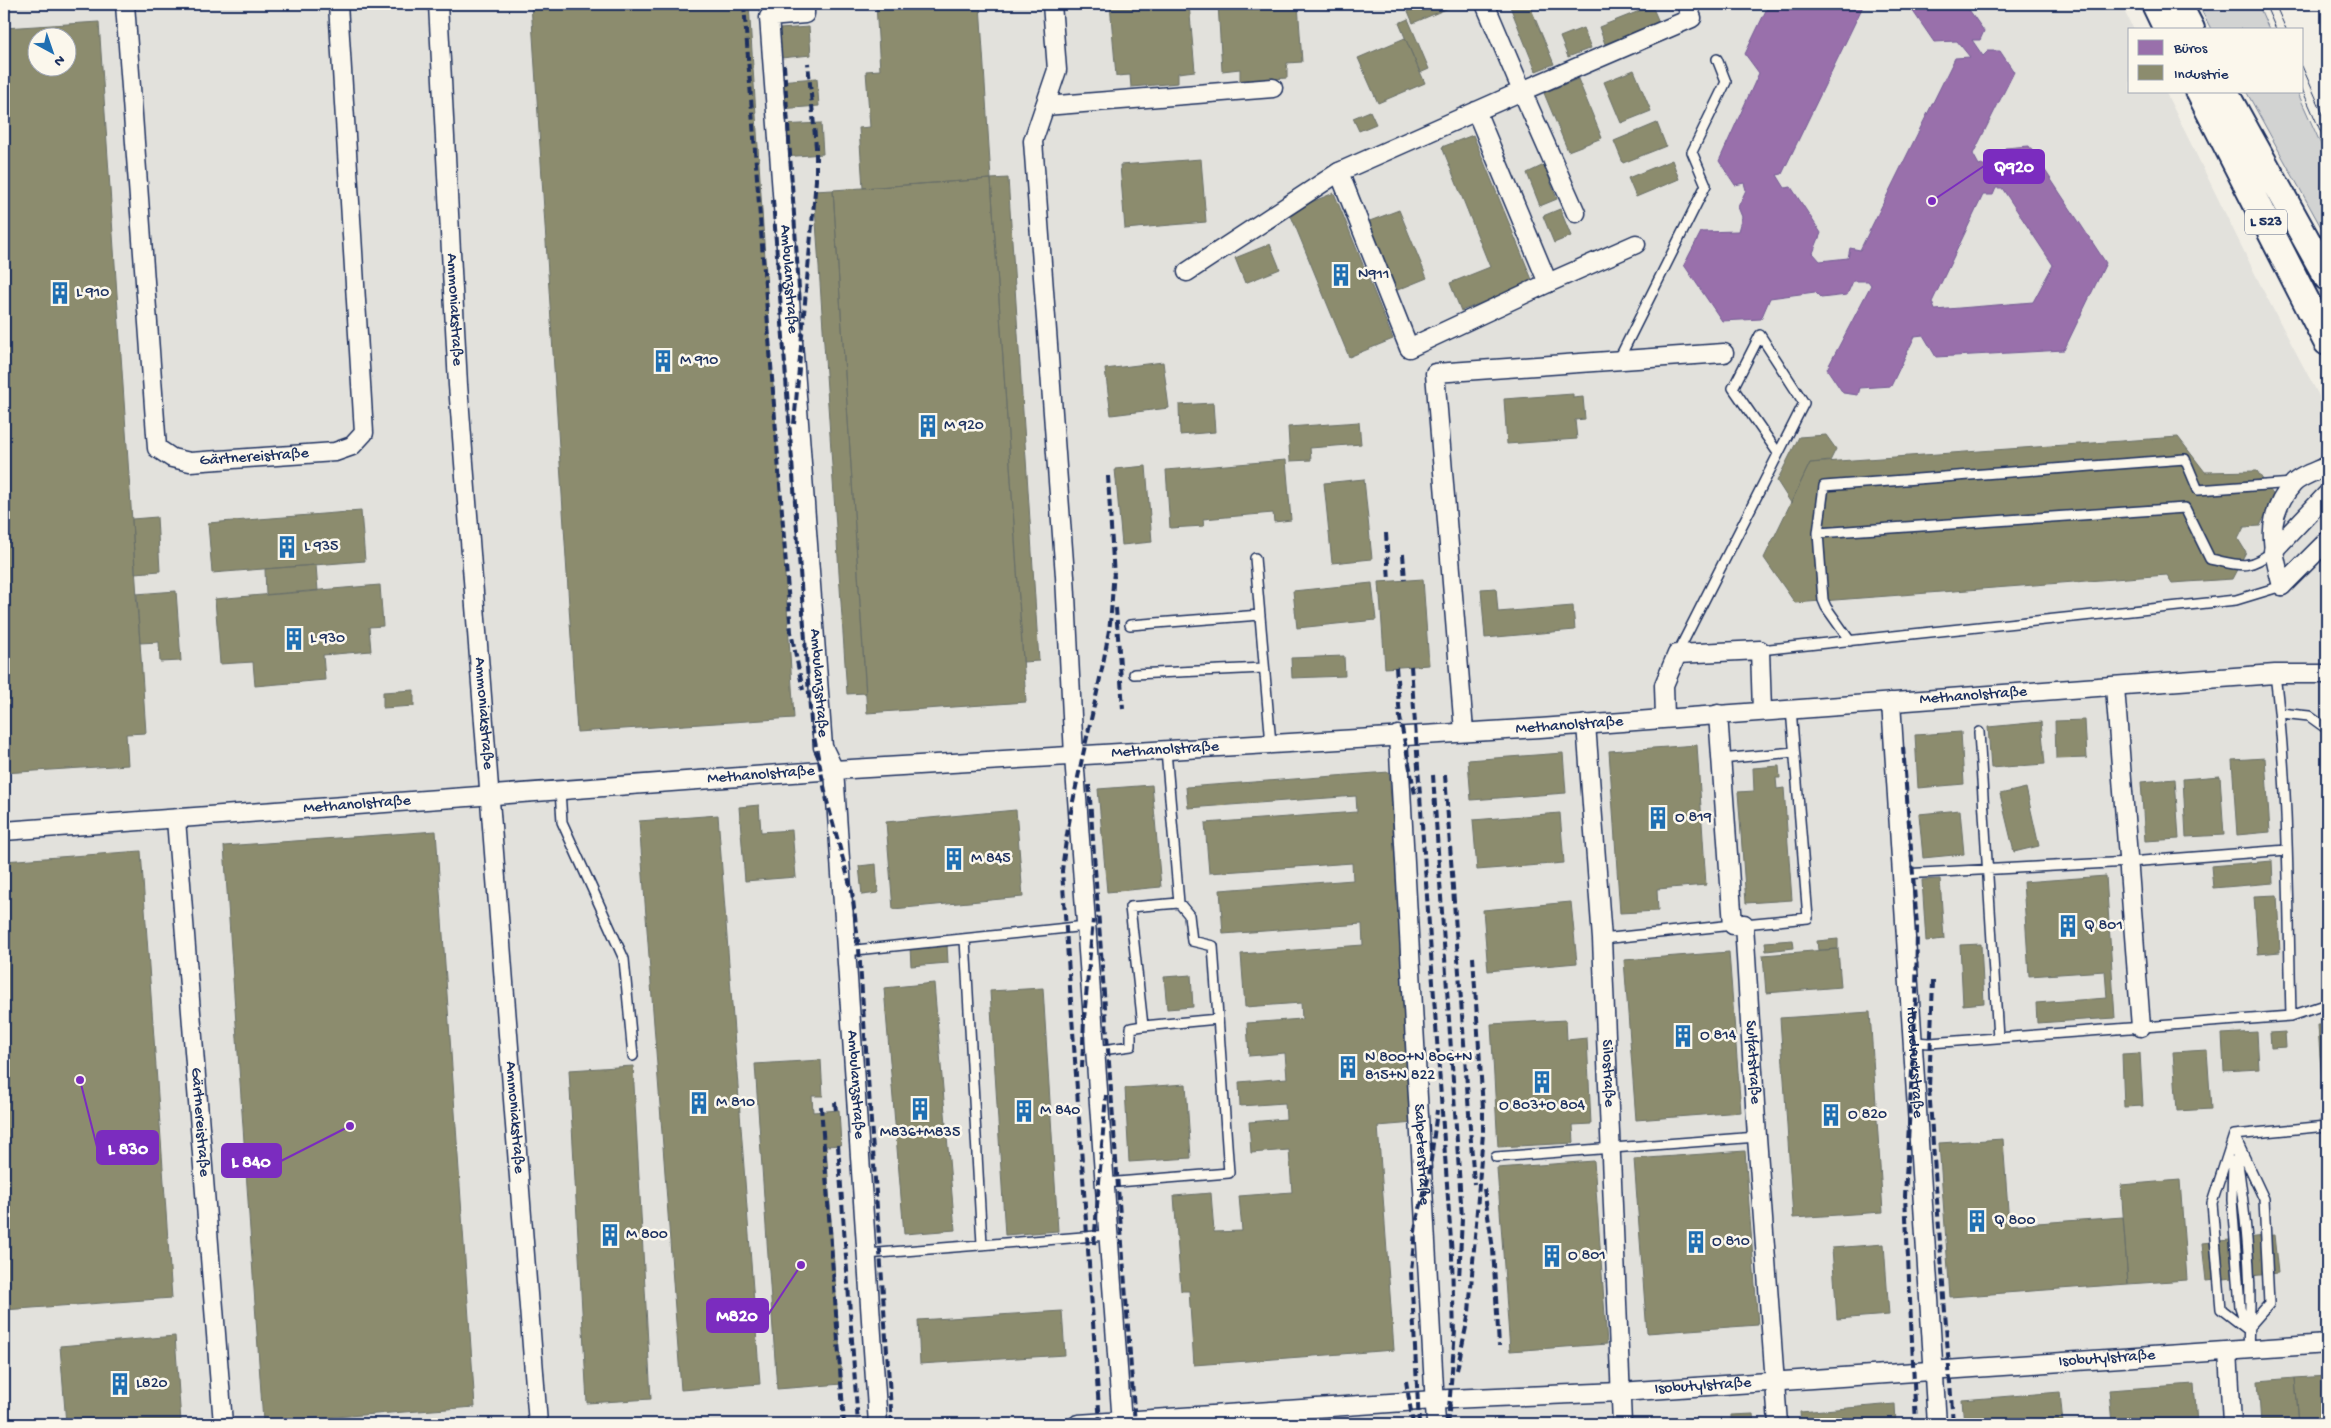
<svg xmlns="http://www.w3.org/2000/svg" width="2331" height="1428" font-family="'Gochi Hand',sans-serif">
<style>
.built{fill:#e2e1dc;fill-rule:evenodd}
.green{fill:#d2d3d2;stroke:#768198}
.offices{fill:#9970ab;stroke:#735c94;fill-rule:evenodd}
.industry{fill:#8c8c6e;stroke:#6a7069;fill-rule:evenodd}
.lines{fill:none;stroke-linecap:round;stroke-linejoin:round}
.lane-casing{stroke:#1b2f5e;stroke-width:12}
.street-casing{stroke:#1b2f5e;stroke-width:21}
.primary-casing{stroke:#1b2f5e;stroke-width:30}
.lane{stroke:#fbf7ec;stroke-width:9}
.street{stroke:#fbf7ec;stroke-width:18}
.primary{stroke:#fbf7ec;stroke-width:26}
.tram{stroke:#1b2f5e;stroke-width:1}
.rail{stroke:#1b2f5e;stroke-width:4;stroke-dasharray:8 4;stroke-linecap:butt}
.labels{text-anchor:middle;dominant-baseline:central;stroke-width:5;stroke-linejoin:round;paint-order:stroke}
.shield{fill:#fbf7ec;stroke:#5e6b89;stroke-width:1}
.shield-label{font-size:15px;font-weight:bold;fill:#1b2f5e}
.poi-label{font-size:16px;fill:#1b2f5e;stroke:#fbf7ec;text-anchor:start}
.street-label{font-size:16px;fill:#1b2f5e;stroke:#fbf7ec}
.leader{fill:none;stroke:#7b2cbf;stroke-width:2}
.callout-dot{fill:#7b2cbf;stroke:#fbf7ec;stroke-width:2}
.callout{fill:#7b2cbf;stroke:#7b2cbf;stroke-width:2}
.callout-label{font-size:18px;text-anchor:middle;font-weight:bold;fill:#fff}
</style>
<rect width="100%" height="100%" fill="#f2efe6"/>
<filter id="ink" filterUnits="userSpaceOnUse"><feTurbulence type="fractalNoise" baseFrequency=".02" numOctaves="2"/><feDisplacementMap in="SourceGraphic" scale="10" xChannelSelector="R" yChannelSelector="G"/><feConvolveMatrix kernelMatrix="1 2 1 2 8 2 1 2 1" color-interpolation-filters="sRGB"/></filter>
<g filter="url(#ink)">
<path class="built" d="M4 4H2121L2133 29H2130V91H2165L2264 292 2327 411V1424H4ZM38 38H68V68H38Z"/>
<path class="green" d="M2198 4H2258L2269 29H2211Z
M2246 91H2297L2327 158V238Z
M2295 243 2327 298V316L2292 247Z"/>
<path class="offices" d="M1769 4H1864L1782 174 1777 175 1785 188 1791 187 1821 233 1813 253 1820 261 1848 258 1850 248 1860 250 1955 58 1970 57 1957 41 1934 42 1908 4H1965L1984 31 1980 40H1972L1983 56 1988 51H2000L2014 72 1973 154 1979 165 1982 164 1984 167 1998 164 2005 148 2029 146 2106 263 2064 350 1936 357 1923 335 1915 336 1891 386 1860 388 1858 395 1843 393 1827 369 1871 285 1868 281H1853L1847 295 1821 298 1815 292 1770 298 1761 319 1722 321 1684 265 1701 232 1738 231 1742 217 1738 207 1746 190 1744 183 1735 185 1719 161 1759 73 1745 54ZM1996 188H2002L2053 265 2033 302 1935 310 1932 302 1983 195H1993Z"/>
<path class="industry" d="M531 4H749L794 718 577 732Z
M876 4H980L991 179 863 188 859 128 870 127 866 71 880 70Z
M1110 4H1189L1195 71 1178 73V83L1131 87 1130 75 1116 76Z
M1218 4H1298L1302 62 1287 63V78L1240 81V69L1222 71Z
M1405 4H1458L1413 23Z
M1509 4H1529L1554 64 1536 71Z
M1652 6 1659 22 1605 44 1599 27Z
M1408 19 1429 69 1420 73 1399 23Z
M99 22 146 733 126 734 128 765 4 773V28ZM38 38H68V68H38Z
M809 27 811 55 781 58 779 29Z
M1583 28 1591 48 1568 57 1560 37Z
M1405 38 1425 83 1378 103 1358 58Z
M1634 70 1651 111 1621 123 1604 82Z
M817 78 819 106 780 109 778 81Z
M1578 79 1602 138 1568 151 1544 93Z
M1370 111 1376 124 1359 131 1353 118Z
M821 123 823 154 783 157 781 125Z
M1657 123 1666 146 1623 163 1614 141Z
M1473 135 1533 282 1461 311 1450 283 1490 267 1442 147Z
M1201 159 1206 222 1125 229 1120 165Z
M1672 160 1679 179 1636 197 1628 178Z
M1544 165 1557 199 1540 206 1527 173Z
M1008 178 1039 661 1023 662 991 179Z
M991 179 1026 702 867 713 833 190Z
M833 190 866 693 847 694 814 191Z
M1334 193 1393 339 1349 357 1289 211Z
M1560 209 1571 236 1554 243 1543 216Z
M1399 210 1427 278 1395 291 1367 222Z
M1270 244 1280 269 1245 283 1235 258Z
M1163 362 1169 408 1111 415 1105 369Z
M1573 394V398L1583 397 1585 419 1575 420 1577 439 1507 444 1504 399Z
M1213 403 1215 432 1180 435 1179 405Z
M1359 422 1361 444 1310 448 1311 460 1290 461 1288 427Z
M1826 435 1836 449 1830 461 1810 463 1791 503 1777 481 1799 437Z
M2178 437 2205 472 2257 471 2274 496 2260 526 2244 527 2238 539 2246 552 2232 579 2172 583 2167 575 1795 603 1764 558 1810 463Z
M1286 460 1291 520 1274 522 1273 513 1203 519 1204 526 1170 528 1166 470Z
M1146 466 1152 542 1122 545 1115 469Z
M1364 479 1372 559 1332 563 1324 483Z
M361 511 365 561 212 573 208 523Z
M157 517 160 571 135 573 132 519Z
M316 565 318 591 266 595 265 569Z
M1423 579 1429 665 1385 668 1379 582Z
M1372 583 1376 620 1297 628 1293 591Z
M380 585 383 626 369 627 371 651 323 655 325 680 255 686 253 662 220 664 215 599Z
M1496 588 1498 612 1573 606 1575 630 1485 638 1481 589Z
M176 591 181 661 160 662 159 642 140 643 136 594Z
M1344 656 1345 676 1292 678 1291 658Z
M414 690V706L383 708V692Z
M2085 720 2087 758 2056 759 2055 721Z
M2041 722 2045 764 1991 768 1988 727Z
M1961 732 1964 784 1918 788 1915 735Z
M1697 745 1706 885 1657 889 1658 911 1620 913 1609 751Z
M1563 753 1566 793 1471 800 1468 760Z
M2265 758 2270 832 2237 835 2232 760Z
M1779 766 1780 778H1776L1777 789 1784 788 1792 900 1746 903 1738 792 1754 791 1753 768Z
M1389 772 1414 1123 1378 1126 1394 1350 1194 1365 1189 1291H1181L1174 1196 1211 1193 1214 1232 1242 1231 1239 1196 1292 1192 1289 1150 1251 1153 1249 1122 1286 1119 1285 1103 1240 1106 1239 1082 1287 1078 1285 1053 1249 1056 1247 1023 1302 1019 1301 1003 1245 1007 1241 954 1363 945 1362 924 1223 934 1220 890 1353 880 1352 863 1209 873 1205 823 1357 812 1356 796 1188 808 1186 787Z
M2220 776 2224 835 2186 837 2183 779Z
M2175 779 2179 839 2145 841 2141 782Z
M1152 785 1161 887 1107 892 1098 789Z
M2026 788 2039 846 2014 852 2000 794Z
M759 805 761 832 792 830 796 877 745 881 739 807Z
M1016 810 1023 897 893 909 886 822Z
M1960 810 1964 854 1923 858 1919 814Z
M1560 813 1564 863 1477 870 1473 820Z
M718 815 760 1384 681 1390 639 821Z
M436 831 475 1407 263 1422 224 846Z
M141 851 172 1298 4 1310V861Z
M2272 861 2273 883 2213 888 2211 866Z
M876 864 878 893 862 895 859 866Z
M2106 876 2115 1018 2037 1023 2036 1003 2107 998 2105 971 2029 976 2023 882Z
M1940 879 1944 939 1926 941 1922 880Z
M2277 895 2280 952 2258 954 2254 896Z
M1571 902 1577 963 1488 971 1483 910Z
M1838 939V949L1818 950 1817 941Z
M1793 940 1794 948 1766 951 1765 942Z
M947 944 948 963 911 966 910 947Z
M1981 944 1984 1003 1963 1005 1960 945Z
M1838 949 1841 987 1766 993 1763 955Z
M1729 952 1741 1112 1636 1120 1624 960Z
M1191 975 1193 1007 1167 1009 1164 977Z
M934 983 955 1230 904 1234 884 988Z
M1043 988 1058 1231 1005 1235 990 991Z
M1870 1012 1883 1212 1793 1218 1780 1018Z
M1566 1020 1567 1040 1587 1038 1591 1124 1573 1125 1574 1143 1498 1147 1491 1024Z
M2318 1025H2327V1055L2320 1056Z
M2257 1032 2259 1069 2224 1071 2222 1034Z
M2285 1032 2286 1047 2271 1048 2270 1033Z
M2207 1050 2211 1109 2177 1111 2173 1052Z
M2140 1053 2143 1106 2124 1107 2122 1054Z
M2327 1055V1107H2324L2320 1056Z
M821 1060 823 1096H812L813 1112 839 1110 841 1145 826 1146 842 1384 777 1389 755 1064Z
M633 1066 651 1399 587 1403 569 1070Z
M1186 1084 1191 1158 1129 1162 1125 1088Z
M2003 1139 2009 1225 2123 1217 2128 1284 1950 1297 1939 1143Z
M1745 1151 1758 1325 1647 1333 1634 1159Z
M1594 1161 1607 1344 1510 1351 1497 1168Z
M2180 1180 2187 1280 2128 1284 2121 1185Z
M2274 1235 2278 1273 2206 1281 2202 1243Z
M1884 1244 1889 1315 1837 1319 1832 1248Z
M1062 1311 1065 1355 920 1364 918 1320Z
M175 1336 181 1422 66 1424 60 1346Z
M2327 1376V1424H2299L2295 1378Z
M2295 1378 2299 1424H2261L2258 1381Z
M2194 1384 2197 1424H2112L2109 1390Z
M2060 1392 2063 1424H1964L1962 1400Z
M1895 1404 1896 1424H1801L1800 1412Z
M1753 1414 1754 1424H1722H1731V1415Z
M1662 1420 1663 1424H1632V1422Z"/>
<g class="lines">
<defs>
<path id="lane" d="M1619 359 1706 185 1692 152 1726 82 1717 59
M1818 533 2185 508 2210 559C2240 565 2247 571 2273 551
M1255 558 1271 744
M1130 625 1260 615
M1850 641 1826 607 1823 600 1818 533 1824 486 2185 459 2198 490 2293 483
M1760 650 2236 600 2282 586
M1677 654 1804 403 1760 335 1733 388 1778 453
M1134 674 1264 668
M2275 674C2289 787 2288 902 2291 1016
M2280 713 2309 716 2327 729
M1979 732 1998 1038
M1721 759 1794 752
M560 790 562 822 624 959 633 1056
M1902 874 2129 862 2287 850
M1744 924 1808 918 1791 709
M965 939 982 1244
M1602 939 1733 925
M846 951 1086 926
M1143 1026 1218 1019
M1913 1042 1930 1043 2291 1016 2327 1004
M1095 1051 1131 1046V1028L1143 1026 1130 907 1179 903
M2234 1135 2264 1199 2269 1304 2247 1329 2221 1309 2212 1203 2234 1135C2242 1191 2250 1248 2250 1304 2250 1320 2247 1333 2249 1350
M2234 1135 2327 1126
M1496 1157 1757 1137
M2233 1161 2232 1200 2240 1307 2246 1326
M1105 1183 1229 1173 1213 946 1192 941 1189 915 1179 903 1166 751
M866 1254 1108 1235"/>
<g id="street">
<path id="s1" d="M125 4 157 448 172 458 190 462 335 452 352 446 364 433 338 4"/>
<path id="s2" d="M438 4 458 385 538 1424"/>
<path id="s3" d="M805 4V14L769 17 823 747 834 770 878 1424"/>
<path d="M1052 4 1057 70 1033 141 1065 576 1074 756 1122 1424"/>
<path d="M1045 106 1273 88"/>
<path d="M1476 111 1548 283 1409 348 1339 172 1522 91 1485 4"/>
<path d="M1576 213 1522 91 1692 18 1686 4"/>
<path d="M1187 272 1339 172"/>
<path d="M1548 283 1636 244"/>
<path d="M2273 551 2327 494"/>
<path d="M2282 586C2272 548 2264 516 2293 484 2300 476 2317 471 2327 466"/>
<path d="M2282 586 2327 541"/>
<path d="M2115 687 2141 1027"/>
<path id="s4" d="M1891 702 1937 1424"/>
<path id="s5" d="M1718 714 1733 925 1744 924 1757 1137 1778 1424"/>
<path d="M1665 717 1664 685 1677 654 1760 650 1762 711"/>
<path id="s6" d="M1586 724 1602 939 1622 1424"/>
<path d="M1464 731 1435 373 1724 353"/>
<path id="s7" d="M1398 735 1436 1424"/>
<path id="s8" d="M176 819 223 1424"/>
<path id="s9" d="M4 831 834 770 1540 728 2275 674H2327"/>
<path d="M2228 1351 2232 1424"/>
<path id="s10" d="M1078 1424 1449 1399 1620 1392 2327 1344"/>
</g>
<path id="primary" d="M2155 4 2167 29
M2178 4 2191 29
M2199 91 2327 342
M2224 91 2327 277"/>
</defs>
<use href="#lane" class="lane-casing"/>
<use href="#street" class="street-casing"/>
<use href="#primary" class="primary-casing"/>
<use href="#lane" class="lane"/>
<use href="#street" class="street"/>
<use href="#primary" class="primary"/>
<path class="tram" d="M2265 4 2276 29
M2275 4 2286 29
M2302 66 2327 123
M2302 89 2327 146"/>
<path class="rail" d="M744 4 791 632 803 690
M784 65 800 304
M773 200 811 722 827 801 852 892 859 949 892 1424
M794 424 816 180V147L808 63
M1108 476 1114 578
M1386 533 1389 581
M1403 554 1405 580
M1116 608 1123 709
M1411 666 1452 1256 1454 1337
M1396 667 1400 718 1415 794
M1903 747 1917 926 1916 999 1905 1196 1916 1424
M1433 775 1462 1218 1459 1279
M1445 775 1474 1184
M1089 785 1135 1424
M1933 981 1929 1088 1953 1424
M1082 1068 1084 1019 1093 920
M835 1102 836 1111
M821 1106 844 1424
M838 1145 858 1424
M1484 1189 1493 1249 1499 1346
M1094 1244 1106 1095
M1457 1370 1469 1313 1483 1133V1108L1473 957
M1406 1381 1413 1424
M1449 1409 1455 1331
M1100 1424 1062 871C1071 789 1096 711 1109 630 1112 611 1112 591 1114 572
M1419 1424 1411 1271 1416 1223 1429 1176 1437 1110
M1447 1424 1450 1404"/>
</g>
</g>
<defs>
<symbol id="building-bare" viewBox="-9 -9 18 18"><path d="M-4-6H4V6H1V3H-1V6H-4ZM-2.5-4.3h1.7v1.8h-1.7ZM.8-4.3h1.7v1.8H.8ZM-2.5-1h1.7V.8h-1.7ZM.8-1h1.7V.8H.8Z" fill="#1f6fb2" stroke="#fbf7ec" stroke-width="2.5" paint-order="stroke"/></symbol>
</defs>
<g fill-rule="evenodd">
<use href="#building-bare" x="1325" y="259" width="32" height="32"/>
<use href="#building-bare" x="44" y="277" width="32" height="32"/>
<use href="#building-bare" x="647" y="345" width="32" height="32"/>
<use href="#building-bare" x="912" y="410" width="32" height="32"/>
<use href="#building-bare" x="271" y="531" width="32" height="32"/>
<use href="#building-bare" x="278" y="623" width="32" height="32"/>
<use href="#building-bare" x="1642" y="802" width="32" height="32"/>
<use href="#building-bare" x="938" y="843" width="32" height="32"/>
<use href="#building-bare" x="2052" y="910" width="32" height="32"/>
<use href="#building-bare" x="1667" y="1020" width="32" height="32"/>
<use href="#building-bare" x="1332" y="1051" width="32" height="32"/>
<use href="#building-bare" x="1526" y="1066" width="32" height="32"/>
<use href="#building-bare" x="683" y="1087" width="32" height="32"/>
<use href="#building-bare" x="904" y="1093" width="32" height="32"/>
<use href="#building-bare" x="1008" y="1095" width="32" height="32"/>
<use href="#building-bare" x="1815" y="1099" width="32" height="32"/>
<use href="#building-bare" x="1961" y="1205" width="32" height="32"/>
<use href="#building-bare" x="594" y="1219" width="32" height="32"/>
<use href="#building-bare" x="1680" y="1226" width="32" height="32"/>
<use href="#building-bare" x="1536" y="1240" width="32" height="32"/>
<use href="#building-bare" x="104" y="1368" width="32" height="32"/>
</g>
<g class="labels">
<rect class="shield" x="2245" y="209.5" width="42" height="25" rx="4"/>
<g class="shield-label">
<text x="2266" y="222">L 523</text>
</g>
<g class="poi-label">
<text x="1358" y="275">N911</text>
<text x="76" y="293">L 910</text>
<text x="680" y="361">M 910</text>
<text x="944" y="426">M 920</text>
<text x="304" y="547">L 935</text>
<text x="310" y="639">L 930</text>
<text x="1675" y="818">O 819</text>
<text x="971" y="859">M 845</text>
<text x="2084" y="926">Q 801</text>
<text x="1700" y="1036">O 814</text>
<text x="1365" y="1058">N 800+N 806+N<tspan x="1365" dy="18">815+N 822</tspan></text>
<text x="716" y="1103">M 810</text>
<text x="1542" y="1106" text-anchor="middle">O 803+O 804</text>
<text x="1040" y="1111">M 840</text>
<text x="1848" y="1115">O 820</text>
<text x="920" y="1133" text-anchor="middle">M836+M835</text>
<text x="1994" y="1221">Q 800</text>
<text x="626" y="1235">M 800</text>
<text x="1712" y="1242">O 810</text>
<text x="1568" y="1256">O 801</text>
<text x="136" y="1384">L820</text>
</g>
<g class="street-label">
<text stroke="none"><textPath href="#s3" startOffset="309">Ambulanzstraße</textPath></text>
<text stroke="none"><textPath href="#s2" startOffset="306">Ammoniakstraße</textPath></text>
<text stroke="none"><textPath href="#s1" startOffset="546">Gärtnereistraße</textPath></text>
<text stroke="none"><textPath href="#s3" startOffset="714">Ambulanzstraße</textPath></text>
<text stroke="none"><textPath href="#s9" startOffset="1974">Methanolstraße</textPath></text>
<text stroke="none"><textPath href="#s2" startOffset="711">Ammoniakstraße</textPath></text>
<text stroke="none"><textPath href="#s9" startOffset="1569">Methanolstraße</textPath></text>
<text stroke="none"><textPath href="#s9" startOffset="1164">Methanolstraße</textPath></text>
<text stroke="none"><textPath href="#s9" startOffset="759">Methanolstraße</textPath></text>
<text stroke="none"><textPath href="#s9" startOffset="354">Methanolstraße</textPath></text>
<text stroke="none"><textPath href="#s5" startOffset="361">Sulfatstraße</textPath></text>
<text stroke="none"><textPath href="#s4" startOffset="361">Hochdruckstraße</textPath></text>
<text stroke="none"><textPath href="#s6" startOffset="350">Silostraße</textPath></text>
<text stroke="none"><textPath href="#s3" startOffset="1119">Ambulanzstraße</textPath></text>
<text stroke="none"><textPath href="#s2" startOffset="1116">Ammoniakstraße</textPath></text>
<text stroke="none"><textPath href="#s8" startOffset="304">Gärtnereistraße</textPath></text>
<text stroke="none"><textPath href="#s7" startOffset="420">Salpeterstraße</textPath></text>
<text stroke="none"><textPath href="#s10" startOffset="1031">Isobutylstraße</textPath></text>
<text stroke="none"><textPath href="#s10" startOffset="626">Isobutylstraße</textPath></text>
</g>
</g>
<path class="leader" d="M1932 201L1984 166M80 1080L97 1147M350 1126L281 1161M801 1265L768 1315"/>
<g class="callout-dot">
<circle cx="1932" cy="201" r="5"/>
<circle cx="80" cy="1080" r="5"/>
<circle cx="350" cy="1126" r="5"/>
<circle cx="801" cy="1265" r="5"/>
</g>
<g class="callout">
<rect x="1984" y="150" width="60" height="33" rx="5"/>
<rect x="97" y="1131" width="61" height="33" rx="5"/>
<rect x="222" y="1144" width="59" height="33" rx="5"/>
<rect x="707" y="1299" width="61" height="33" rx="5"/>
</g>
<g class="callout-label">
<text x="2014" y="172">Q920</text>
<text x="128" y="1154">L 830</text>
<text x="251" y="1167">L 840</text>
<text x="737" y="1321">M820</text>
</g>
<rect width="2331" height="1428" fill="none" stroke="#fbf7ec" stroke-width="20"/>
<rect x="10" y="10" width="2311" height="1408" fill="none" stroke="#1b2f5e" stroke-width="2" filter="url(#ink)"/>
<rect x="2128" y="28" width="175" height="65" fill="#fbf7ec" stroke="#a1a7b3"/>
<rect x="2138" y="40" width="25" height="15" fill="#9970ab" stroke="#a1a7b3"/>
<text x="2174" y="52" font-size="15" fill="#1b2f5e">Büros</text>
<rect x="2138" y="65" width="25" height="15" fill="#8c8c6e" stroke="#a1a7b3"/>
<text x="2174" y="78" font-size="15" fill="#1b2f5e">Industrie</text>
<g transform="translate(52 52) rotate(140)"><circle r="24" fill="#fbf7ec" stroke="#a1a7b3"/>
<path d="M0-4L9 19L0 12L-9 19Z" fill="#1f6fb2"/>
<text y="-8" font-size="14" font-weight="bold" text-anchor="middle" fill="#1b2f5e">N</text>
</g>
</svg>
